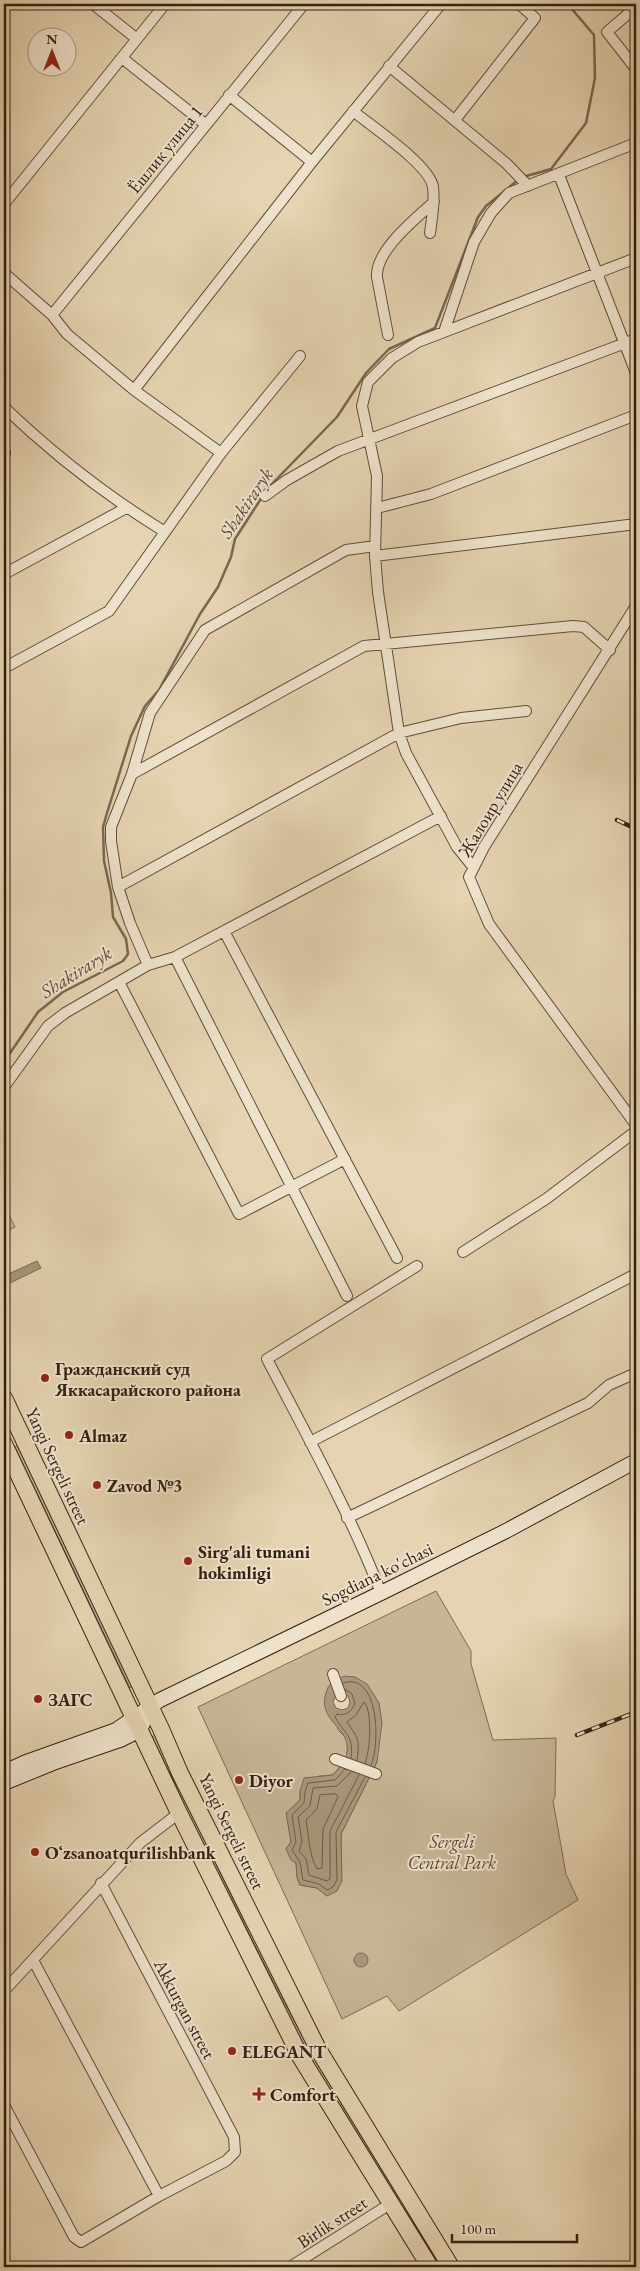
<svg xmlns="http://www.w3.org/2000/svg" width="640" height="2271" font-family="'EB Garamond',serif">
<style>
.green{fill:#c7b596;stroke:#7d6a54;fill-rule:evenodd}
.water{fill:#a8967b;stroke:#796751;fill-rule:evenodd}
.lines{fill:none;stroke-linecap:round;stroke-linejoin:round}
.shore{stroke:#6e5b47;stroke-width:1}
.stream{stroke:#796751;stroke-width:2.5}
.street-casing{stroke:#604d3a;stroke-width:12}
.secondary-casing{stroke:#332013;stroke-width:16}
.primary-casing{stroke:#332013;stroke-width:18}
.street{stroke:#eee2cc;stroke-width:10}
.secondary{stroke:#eee2cc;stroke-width:14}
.primary{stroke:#e5d3b1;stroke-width:16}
.rail-casing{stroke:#332013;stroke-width:4.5}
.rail{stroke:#eee2cc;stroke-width:2.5;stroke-dasharray:8;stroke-linecap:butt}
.poi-dot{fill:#8f2418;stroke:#eee2cc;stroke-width:2}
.labels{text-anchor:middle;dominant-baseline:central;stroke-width:4;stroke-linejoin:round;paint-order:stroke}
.street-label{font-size:18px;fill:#332013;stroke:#eee2cc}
.poi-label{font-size:18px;font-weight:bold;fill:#332013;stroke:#eee2cc;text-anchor:start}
.park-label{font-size:18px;font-style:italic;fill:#584534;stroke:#eee2cc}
.water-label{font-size:19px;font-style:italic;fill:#5c4937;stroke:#eee2cc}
</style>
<rect width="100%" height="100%" fill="#e5d3b1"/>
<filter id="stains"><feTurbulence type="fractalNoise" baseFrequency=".004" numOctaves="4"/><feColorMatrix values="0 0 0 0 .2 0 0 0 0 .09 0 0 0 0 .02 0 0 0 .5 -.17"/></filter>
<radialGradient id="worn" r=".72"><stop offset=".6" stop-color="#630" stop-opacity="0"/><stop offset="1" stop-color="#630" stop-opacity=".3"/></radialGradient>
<path class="green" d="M8 1213 15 1227 4 1232V1215Z
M19 1445 134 1686 130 1688 15 1447Z
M436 1591 471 1651V1664L493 1740 556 1738 555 1797 553 1801 566 1874 578 1900 399 2011 387 1996 342 2019 198 1707ZM328 1687 379 1703 377 1762 341 1834V1854L327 1896 317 1888 300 1885 297 1877 296 1863 286 1849 291 1842C289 1825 285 1812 300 1800V1791L319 1776 333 1775 346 1759 348 1746 346 1738 338 1730Z
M155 1735C198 1825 239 1916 285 2004 333 2095 389 2181 443 2267H437L304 2049 236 1919 152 1737Z"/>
<path class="water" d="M37 1261 41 1268 8 1284 4 1276Z
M345 1676 355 1677 367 1684 379 1703 382 1723 377 1762 341 1834 342 1881 337 1891 327 1896 317 1888 300 1885 297 1877 296 1863 291 1860 286 1849 291 1842 286 1813 300 1800V1791L304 1778 333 1775C341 1766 349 1758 347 1745 345 1726 318 1719 326 1693 329 1682 335 1680 345 1676ZM342 1693 348 1696 350 1702 348 1708 342 1710 336 1708 333 1702 336 1696Z
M354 1960a7 7 0 1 1 14 0a7 7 0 1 1-14 0Z"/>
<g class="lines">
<path class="shore" d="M343 1683C380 1671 380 1746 371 1765
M345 1689 352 1694 355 1704C351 1712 346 1716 337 1714L335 1717C345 1735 354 1735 351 1758
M357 1760C360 1738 358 1739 347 1722L356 1715 364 1702C373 1712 370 1751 365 1763
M345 1769 335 1780 308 1783 305 1792 304 1803 292 1815 296 1842 292 1850 300 1862 303 1880 319 1884 327 1890 333 1887 337 1880 336 1832 365 1777
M351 1772 337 1786 313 1788 310 1806 298 1817 302 1841 299 1851 306 1859 309 1875 327 1881 330 1879V1831L359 1775
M336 1794 338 1797 323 1829 322 1868 317 1869C309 1855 309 1837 306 1820L317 1809 320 1795Z"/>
<path class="stream" d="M523 177 551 169 586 123 595 78 594 35 571 8 572 4
M268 488 337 417 366 373 389 349 435 328 478 217 486 206 518 180
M4 1062 38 1012 63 992 123 961 128 954 126 939 113 917 111 893 104 861 103 827 107 813 131 736 145 706 159 690 200 614 218 587 231 557 235 539 262 497"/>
<defs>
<path id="street" d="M93 4 137 39
M636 7 607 32 636 69
M4 8 7 4
M122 58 205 124
M389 66 507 164 528 186
M229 95 312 162
M353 111C371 126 430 165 433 187 435 202 432 218 430 233
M455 120 535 18 519 4
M559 175 636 373
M4 204 165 4
M4 273 52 315 67 334 134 390 221 453
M52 315 304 4
M444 332 474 242 491 213 509 193 636 143
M388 335 377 277C375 251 415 219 434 202
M134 390 312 162 441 4
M4 407C53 454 107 496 165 532
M4 453H5
M265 496 287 480 338 451 636 339
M377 508 431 494 636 415
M375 556 636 524
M4 574 126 508
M636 606 484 847 469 877 489 924 636 1125
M4 668 109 611 221 453 300 356
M132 774 150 713 205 630 346 550 375 546
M473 867 457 847 406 753 399 733 378 592 375 556 377 476 362 406 368 382 392 358 418 342 636 258
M118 887 399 733 461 718 526 711
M224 931 397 1258
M175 957 347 1296
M148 965 130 923 118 887 111 841V827L132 774 364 646 573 626 584 627 610 650
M119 982 239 1214 345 1159
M4 1087 48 1026 65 1013 148 965 175 957 441 816
M463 1252 546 1199 636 1131
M310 1442 636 1274
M347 1518 588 1403 609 1385 636 1373
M381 1593C350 1513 307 1436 267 1359L417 1266
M333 1674 341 1696
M335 1759 376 1774
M33 1960 159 2196
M4 1991 140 1843 179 1813
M4 2105 74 2237 81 2242 159 2196 226 2161 235 2152 234 2137 101 1883
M290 2267 390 2204"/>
<path id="secondary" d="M4 1772 26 1762 116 1730 160 1700 381 1593 506 1531 636 1461
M4 1783 53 1763 120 1740 140 1730 144 1721"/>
<path id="primary" d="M4 1398 161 1729 180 1773 318 2049 451 2267
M4 1444 179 1813 301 2058 430 2267"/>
</defs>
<use href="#street" class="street-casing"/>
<use href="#secondary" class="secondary-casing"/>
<use href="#primary" class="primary-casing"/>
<use href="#street" class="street"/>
<use href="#secondary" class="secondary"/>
<use href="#primary" class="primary"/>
<defs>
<path id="rail" d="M617 820 636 829
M577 1735 636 1712"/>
</defs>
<use href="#rail" class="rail-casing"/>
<use href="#rail" class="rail"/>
</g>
<g class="poi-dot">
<circle cx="45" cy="1378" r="5"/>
<circle cx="69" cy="1435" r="5"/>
<circle cx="97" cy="1485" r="5"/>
<circle cx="188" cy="1561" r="5"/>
<circle cx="38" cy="1699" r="5"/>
<circle cx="239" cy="1780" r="5"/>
<circle cx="35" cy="1852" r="5"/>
<circle cx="232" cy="2051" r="5"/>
<path d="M256.5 2086.5h5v5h5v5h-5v5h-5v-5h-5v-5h5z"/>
</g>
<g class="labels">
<g class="street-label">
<text transform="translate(165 149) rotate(-51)">Ёшлик улица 1</text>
<text transform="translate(490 809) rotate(-59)">Жалоир улица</text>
<text transform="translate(58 1466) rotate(65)">Yangi Sergeli street</text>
<text transform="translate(377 1574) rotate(-26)">Sogdiana ko'chasi</text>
<text transform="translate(232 1831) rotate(64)">Yangi Sergeli street</text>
<text transform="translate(185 2009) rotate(62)">Akkurgan street</text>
<text transform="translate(332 2222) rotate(-33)">Birlik street</text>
</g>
<g class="poi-label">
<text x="55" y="1368">Гражданский суд<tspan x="55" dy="21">Яккасарайского района</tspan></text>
<text x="79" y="1435">Almaz</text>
<text x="107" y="1485">Zavod №3</text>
<text x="198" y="1551">Sirg'ali tumani<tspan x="198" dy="21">hokimligi</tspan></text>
<text x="48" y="1699">ЗАГС</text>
<text x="249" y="1780">Diyor</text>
<text x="45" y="1852">Oʻzsanoatqurilishbank</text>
<text x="242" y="2051">ELEGANT</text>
<text x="270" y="2094">Comfort</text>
</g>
<g class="park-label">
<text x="452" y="1841">Sergeli<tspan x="452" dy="21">Central Park</tspan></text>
</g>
<g class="water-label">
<text transform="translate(246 503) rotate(-56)">Shakiraryk</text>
<text transform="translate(76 972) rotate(-32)">Shakiraryk</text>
</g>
</g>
<rect width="640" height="2271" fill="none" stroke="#e5d3b1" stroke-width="20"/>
<rect x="5" y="5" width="630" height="2261" fill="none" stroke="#332013" stroke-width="2.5"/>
<rect x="10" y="10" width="620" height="2251" fill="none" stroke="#332013"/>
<g transform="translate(52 52)"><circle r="24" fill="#eee2cc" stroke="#a39482"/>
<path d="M0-4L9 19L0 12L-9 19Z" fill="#8f2418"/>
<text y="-8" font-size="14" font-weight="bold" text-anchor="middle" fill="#332013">N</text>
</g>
<path d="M452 2234v8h125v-8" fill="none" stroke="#332013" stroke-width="2.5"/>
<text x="460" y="2234" font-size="15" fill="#332013" stroke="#eee2cc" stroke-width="4" paint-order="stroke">100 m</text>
<rect width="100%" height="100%" filter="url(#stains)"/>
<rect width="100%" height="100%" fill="url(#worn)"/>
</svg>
